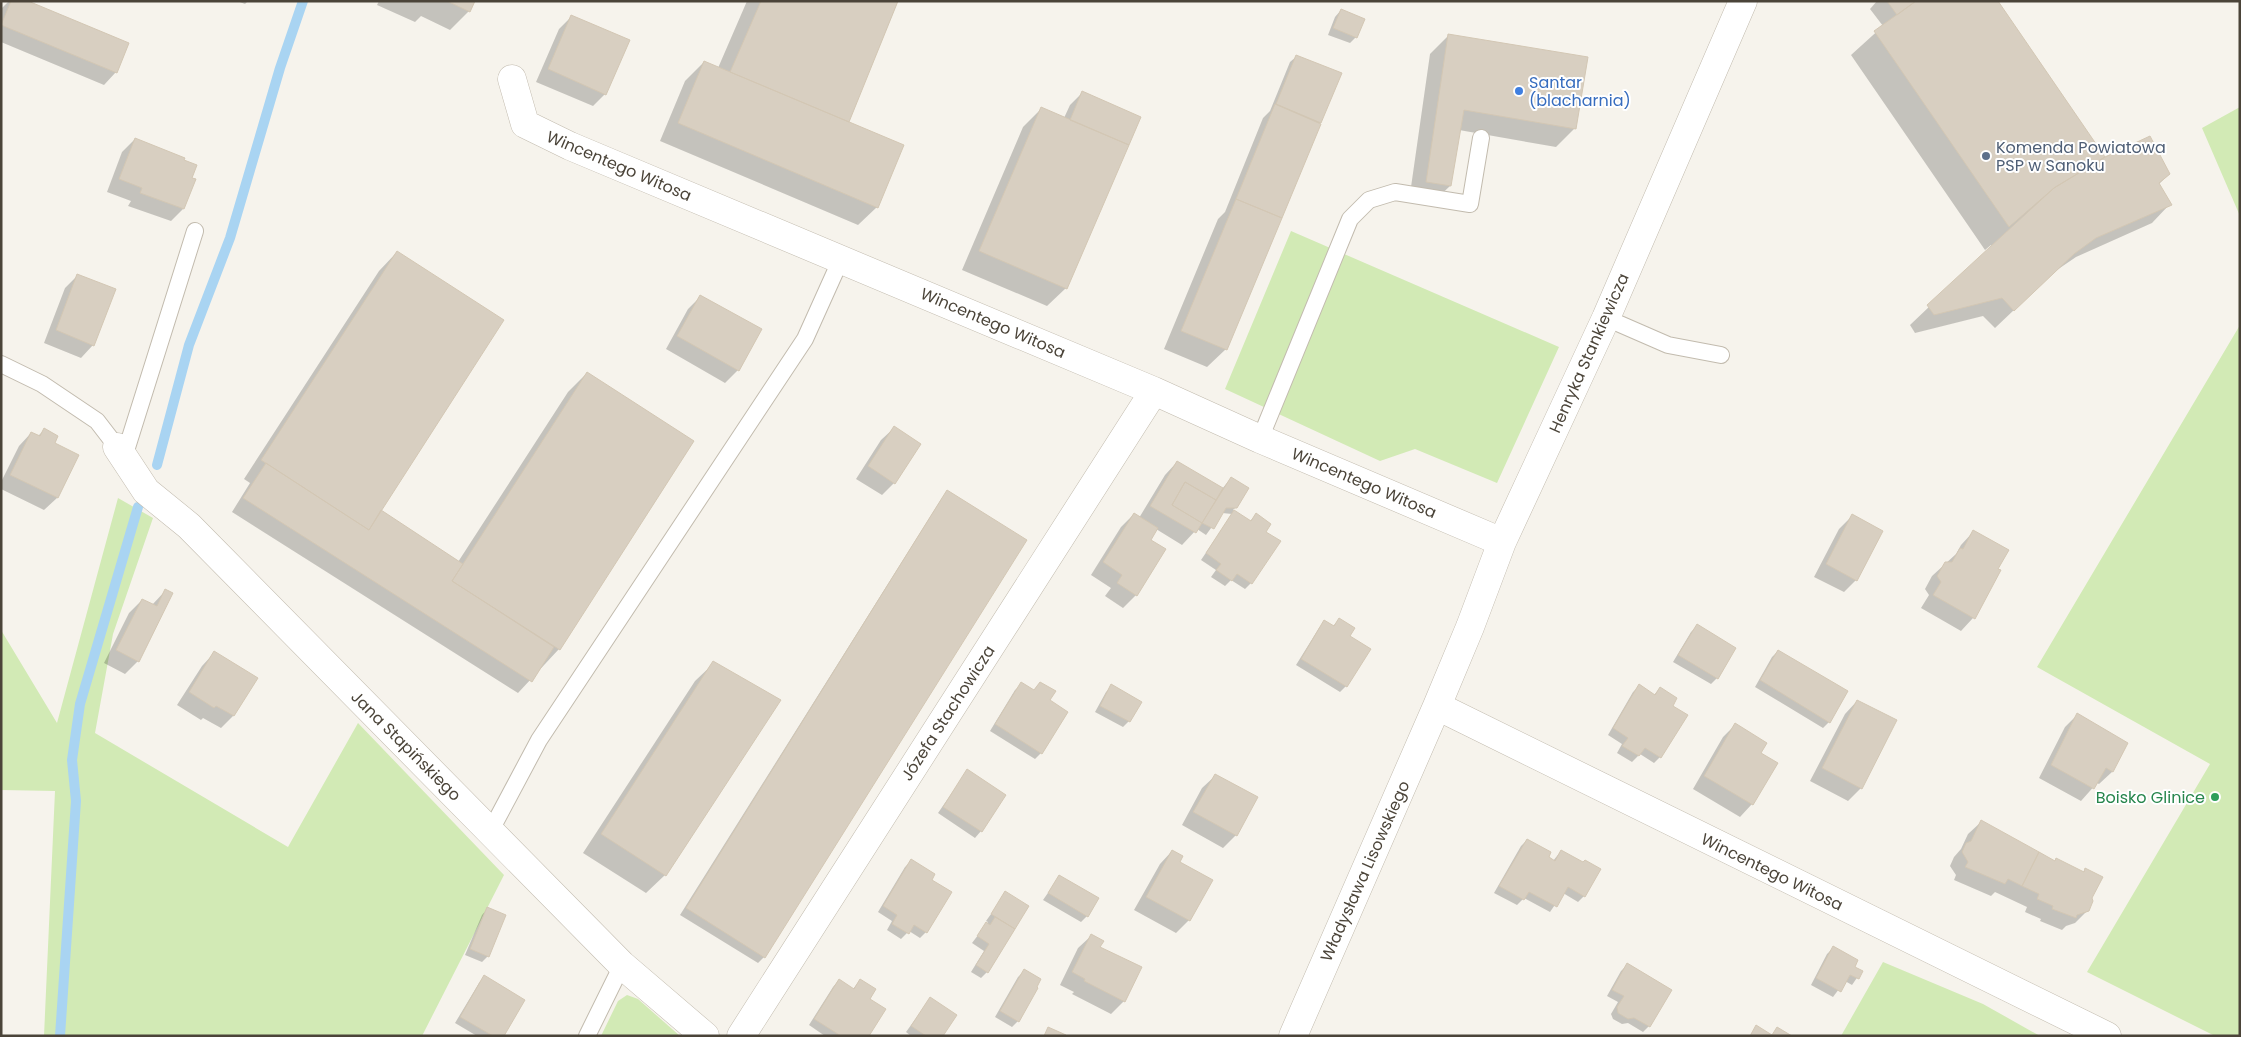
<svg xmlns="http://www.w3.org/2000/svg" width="2241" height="1037" font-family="Poppins,sans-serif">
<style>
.green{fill:#d2eab5}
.shadow{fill:#0003}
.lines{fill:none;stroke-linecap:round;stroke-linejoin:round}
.stream{stroke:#a9d4f2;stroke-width:10}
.building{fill:#d8cfc1;stroke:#d3c7b4}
.lane-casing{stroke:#c2bbae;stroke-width:18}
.street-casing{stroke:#c2bbae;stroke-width:29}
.lane{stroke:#fff;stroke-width:16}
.street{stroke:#fff;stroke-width:28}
.shop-dot{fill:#3f7fe0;stroke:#fff;stroke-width:2}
.service-dot{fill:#5c6f8a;stroke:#fff;stroke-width:2}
.leisure-dot{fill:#2e9e5b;stroke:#fff;stroke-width:2}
.labels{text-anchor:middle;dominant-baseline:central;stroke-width:4;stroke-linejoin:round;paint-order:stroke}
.shop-label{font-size:16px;fill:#366cbe;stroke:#fff;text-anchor:start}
.service-label{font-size:16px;fill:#4e5e75;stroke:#fff;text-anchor:start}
.street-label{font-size:16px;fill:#4b4439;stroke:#fff}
.leisure-label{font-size:16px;fill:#27864d;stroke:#fff;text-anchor:end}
</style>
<rect width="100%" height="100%" fill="#f6f3ec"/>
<path class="green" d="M2240 107V216L2202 128Z
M1291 231 1559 347 1497 483 1415 449 1380 461 1225 389Z
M2240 325V1036H2215L2087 972 2210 764 2037 667Z
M118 498 153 518 113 634 95 733 288 847 358 723 504 875 422 1036H44L55 791 1 790V630L57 723Z
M1883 962 1983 1004 2040 1036H1841Z
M627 995 638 999 680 1036H601L618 1001Z"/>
<path class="shadow" d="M9 1H24L116 72 104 85 1 42V9Z
M237 1H248L245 4Z
M379 1H473L469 11 450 30 421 16 415 22 377 5Z
M747 1H898L848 121 877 207 858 225 660 141 685 81 704 62 718 68Z
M1877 1H1996L2105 159 2169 174 2158 185 2170 204 2152 223 2076 257 2054 272 1995 328 1983 316 1915 333 1910 325 1993 246 1991 245 1985 250 1851 55 1883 26 1870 9Z
M1341 10 1356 37 1350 43 1328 35 1335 17Z
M571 17 605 94 593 106 536 82 559 29Z
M1449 35 1575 128 1556 147 1459 130 1450 186 1431 204 1409 201 1430 54Z
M1297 56 1320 122 1226 349 1207 367 1164 349 1218 219 1225 212 1263 118 1270 111 1290 62Z
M1082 93 1066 288 1047 306 962 270 1023 127 1041 109 1064 118 1070 105Z
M135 139 183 209 171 221 128 206 131 201 107 192 122 152Z
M397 252 379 511 458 562 568 392 587 373 693 442 559 649 518 693 232 512 250 483 244 479 379 271Z
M77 276 93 345 81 358 44 343 65 288Z
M701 296 738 370 725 383 666 349 688 309Z
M894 428V483L882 495 856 479 881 440Z
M44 430 53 444 77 456 57 498 44 510 1 489V482L19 446 31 433 38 436Z
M1177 462 1222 489 1231 478 1236 507 1233 510 1249 522 1256 515 1264 532 1251 583 1245 589 1231 580 1225 586 1211 577 1216 570 1201 560 1232 514 1222 513 1206 535 1197 529 1182 545 1156 529 1149 540 1164 550 1136 595 1123 608 1105 596 1111 588 1091 575 1121 527 1134 514 1139 518 1165 475Z
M948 492 764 957 758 963 680 915 942 498Z
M1852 516 1856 580 1844 592 1814 577 1839 529Z
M1973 532 1996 570 1973 618 1961 631 1921 608 1929 595 1925 589 1932 576 1956 554 1961 545Z
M166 590 138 661 125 674 104 663 129 613 142 600 152 605Z
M1339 620 1349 636 1346 686 1340 692 1296 665 1319 628 1325 622 1333 626Z
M1697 626 1717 678 1711 684 1673 662 1691 632Z
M1778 651 1829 722 1823 728 1755 687 1772 657Z
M214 653 256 679 233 716 221 728 203 718 201 720 177 705 202 666Z
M714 663 665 875 646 893 583 853 695 681Z
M1040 683 1041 753 1035 759 990 731 1015 690 1022 684 1033 691Z
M1112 686 1129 721 1123 727 1095 712 1106 692Z
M1639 686 1654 695 1660 688 1671 706 1660 757 1654 763 1640 754 1632 762 1617 753 1622 744 1608 735 1633 692Z
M1857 701 1861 788 1848 801 1810 781 1845 714Z
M2077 715 2126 744 2112 772 2099 784 2097 783 2081 801 2039 778 2065 727Z
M1735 725 1759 753 1752 804 1740 817 1693 789 1723 737Z
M967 771 981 831 975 838 938 813Z
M1215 776 1256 798 1236 835 1223 848 1182 825 1202 788Z
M1981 822 2054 862 2083 872 2086 870 2091 898 2088 910 2075 923 2066 926 2062 930 2040 921 2041 919 2025 912 2027 907 1995 892 1991 896 1954 880 1956 875 1950 866 1954 857 1961 849 1968 834Z
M1527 840 1553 861 1561 851 1584 896 1578 902 1563 893 1550 912 1524 898 1517 905 1494 893 1521 846Z
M1172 851 1179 862 1189 920 1176 933 1134 910 1160 864Z
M911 861 930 880 926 932 920 938 909 931 901 939 887 930 892 921 878 912 905 867Z
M1059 877 1087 916 1081 922 1043 900Z
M1006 893 1028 907 987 972 981 978 971 972 984 951 972 943 988 922 986 921Z
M488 908V956L482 962 465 955 482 915Z
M1091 936 1124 1001 1111 1014 1072 994 1074 992 1060 985 1078 948Z
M1833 948 1853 967 1861 972 1852 985 1845 981 1833 997 1811 985 1827 954Z
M1627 965 1649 1026 1643 1032 1628 1023 1622 1024 1613 1019 1611 1014 1618 1002 1607 996 1621 971Z
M1024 971 1018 1021 1012 1027 995 1017 1018 977Z
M485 977 502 1036H477L455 1023 479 983Z
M839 980 853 989 860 980 869 999 867 1036H825L809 1025 833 987Z
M930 999 942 1036H911L906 1032Z"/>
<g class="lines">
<path class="stream" d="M157 465 189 345 230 238 280 68 303 1
M60 1036 76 801 72 760 80 704 138 507"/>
</g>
<path class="building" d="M11 1H28L129 43 117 73 1 25Z
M447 1H475L470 12Z
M761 1H898L849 122 730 72Z
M1887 1H1916L1897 15Z
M1916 1H1998L2105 157 2054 188 2009 227 1874 31Z
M1341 9 1365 19 1357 38 1333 28Z
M571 15 630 40 606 95 548 69Z
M1448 34 1588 57 1576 129 1464 110 1451 186 1426 182Z
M1296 55 1342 73 1321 123 1276 104Z
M704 61 904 145 878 208 678 123Z
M1082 91 1141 117 1129 145 1070 120Z
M1275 104 1321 124 1282 218 1236 199Z
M1041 107 1129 145 1067 289 979 251Z
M2150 136 2170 174 2159 183 2172 205 2096 238 2074 254 2014 311 2002 298 1934 315 1927 305 2054 188 2105 157Z
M135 138 185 158 184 160 197 165 192 178 196 179 184 209 140 193 142 188 119 179Z
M1236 199 1282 218 1227 350 1181 331Z
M397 251 504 320 369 530 261 460Z
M77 274 116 289 94 346 56 330Z
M700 295 762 329 739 371 677 336Z
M587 372 694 441 560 650 452 581Z
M894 426 921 444 895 484 868 466Z
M44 428 58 436 55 443 79 455 58 498 10 475 31 432 40 436Z
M1177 461 1223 488 1216 500 1185 482 1172 505 1202 523 1196 533 1150 506Z
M266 463 369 530 381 510 463 564 452 581 554 647 532 682 243 498Z
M1231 477 1249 488 1237 508H1226L1214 529 1202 523Z
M1185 482 1216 500 1202 523 1172 505Z
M947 490 1027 540 765 958 686 908Z
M1234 510 1251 521 1256 513 1271 524 1266 532 1281 541 1252 584 1237 574 1232 581 1216 570 1221 564 1206 553Z
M1134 513 1158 528 1151 540 1166 549 1137 596 1117 583 1122 575 1103 562Z
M1852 514 1883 531 1857 581 1826 564Z
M1973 530 2009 550 1998 569 2001 570 1975 619 1933 595 1941 582 1937 576 1945 562H1952L1960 548 1963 549Z
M165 589 173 593 139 662 116 650 142 599 157 606Z
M1339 618 1355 628 1350 636 1371 649 1347 687 1301 659 1324 620 1334 626Z
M1697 624 1736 648 1718 679 1678 655Z
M1778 650 1848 691 1830 723 1760 680Z
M214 651 258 678 234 716 216 706 214 708 189 692Z
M713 661 781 700 666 876 601 834Z
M1021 682 1034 690 1040 682 1056 691 1050 700 1068 712 1042 754 995 724Z
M1111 684 1142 702 1130 722 1100 706Z
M1639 684 1655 695 1660 687 1677 698 1673 706 1688 715 1661 758 1645 748 1639 756 1622 746 1628 738 1613 728Z
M1857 700 1897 720 1862 789 1822 768Z
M2077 713 2128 743 2113 772 2106 768 2094 789 2051 765Z
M1735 723 1767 743 1761 753 1778 763 1753 805 1704 776Z
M967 769 1006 795 982 832 943 807Z
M1215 774 1258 797 1237 836 1193 812Z
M1981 820 2039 852 2022 886 2008 879 2005 884 1965 867 1968 862 1962 852 1966 843 1971 841Z
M1527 839 1551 852 1549 857 1555 861 1561 850 1583 862 1585 860 1601 869 1585 897 1568 887 1557 907 1529 892 1524 900 1499 886Z
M1172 850 1183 856 1180 862 1213 880 1190 921 1146 897Z
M2039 852 2055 861 2056 858 2084 872 2085 868 2103 877 2092 898 2093 901 2089 911 2077 915 2076 918 2052 909 2053 906 2037 899 2039 894 2022 886Z
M911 859 935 874 932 880 952 892 927 933 914 925 909 934 892 924 897 915 883 906Z
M1059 875 1099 898 1088 917 1048 893Z
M1005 891 1029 906 1015 929 991 914Z
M487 907 506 915 489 957 470 949Z
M995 917 1015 929 988 973 976 965 989 944 977 936 986 922 990 925Z
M1091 934 1104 941 1100 947 1142 967 1125 1002 1084 981 1085 979 1072 972Z
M1833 946 1858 960 1855 967 1863 971 1859 979 1850 975 1841 992 1816 978Z
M1627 963 1672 990 1650 1027 1634 1018 1628 1019 1618 1013 1617 1007 1624 996 1612 990Z
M1024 969 1041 979 1037 987 1038 988 1019 1022 1000 1011Z
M484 975 525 1000 504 1036H493L460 1017Z
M839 979 854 989 860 979 876 989 870 999 886 1009 869 1036H841L814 1019Z
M930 997 957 1015 943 1036H926L911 1026Z
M1756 1025 1772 1035 1777 1027 1792 1036H1750Z
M1048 1027 1066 1035V1036H1044Z"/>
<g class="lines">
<defs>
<path id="lane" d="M1606 318 1668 345 1721 355
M1 364 42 384 97 421 117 447
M1260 439 1350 219 1369 200 1395 192 1470 204 1481 138
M124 457 195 231
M490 832 539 740 805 339 841 259
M587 1036 622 965"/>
<path id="street" d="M512 79 525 124 570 146 1154 391 1260 439 1502 542
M117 447 146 491 189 526 622 965 705 1036
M1437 706 2107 1036
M741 1036 1154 391
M1293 1036 1437 706 1470 627 1502 542 1606 318 1743 1"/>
</defs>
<use href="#lane" class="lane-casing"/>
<use href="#street" class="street-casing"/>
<use href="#lane" class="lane"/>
<use href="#street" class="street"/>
</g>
<circle class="shop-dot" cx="1519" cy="91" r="5"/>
<circle class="service-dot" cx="1986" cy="156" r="5"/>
<circle class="leisure-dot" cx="2215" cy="797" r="5"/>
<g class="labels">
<g class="shop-label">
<text x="1529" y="82">Santar<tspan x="1529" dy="18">(blacharnia)</tspan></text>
</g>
<g class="service-label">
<text x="1996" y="147">Komenda Powiatowa<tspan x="1996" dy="18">PSP w Sanoku</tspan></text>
</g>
<g class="street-label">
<text transform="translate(619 166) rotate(23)">Wincentego Witosa</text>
<text transform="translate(993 323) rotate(23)">Wincentego Witosa</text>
<text transform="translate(1589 353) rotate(-66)">Henryka Stankiewicza</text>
<text transform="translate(1364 483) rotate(23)">Wincentego Witosa</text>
<text transform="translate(948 713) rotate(-57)">Józefa Stachowicza</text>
<text transform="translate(406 746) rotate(45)">Jana Stapińskiego</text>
<text transform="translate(1365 871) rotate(-66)">Władysława Lisowskiego</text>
<text transform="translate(1772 872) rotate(26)">Wincentego Witosa</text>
</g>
<g class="leisure-label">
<text x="2205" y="797">Boisko Glinice</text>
</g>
</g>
<rect width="2241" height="1037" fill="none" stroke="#4b4439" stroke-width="5"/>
</svg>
